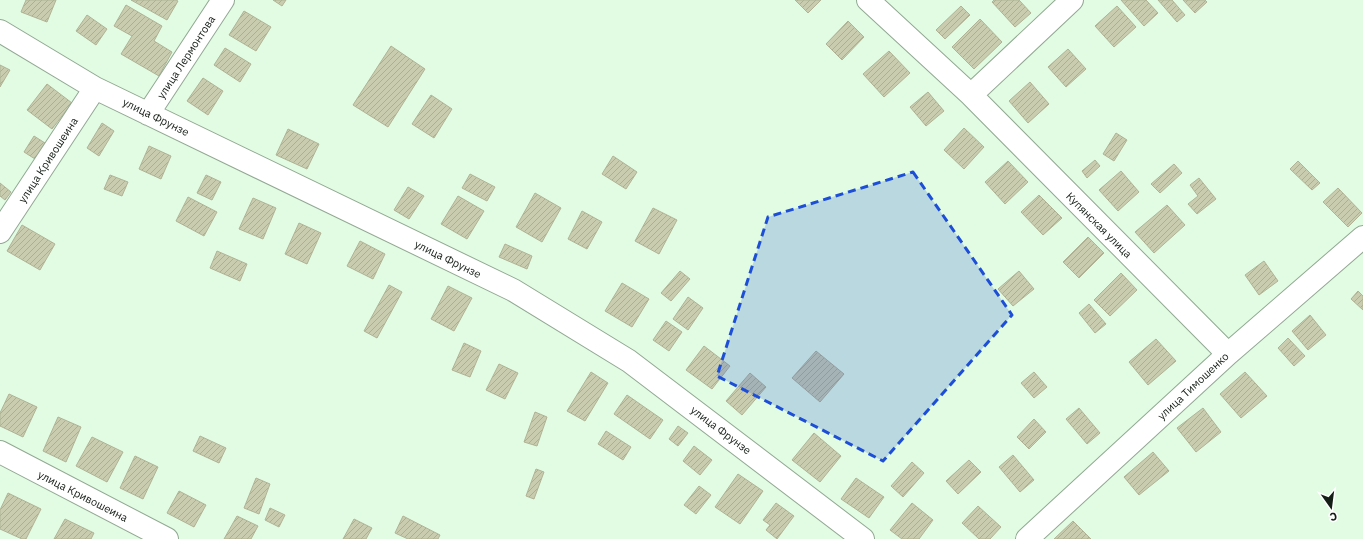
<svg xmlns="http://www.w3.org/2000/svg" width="1363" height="539" font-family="'IBM Plex Sans',sans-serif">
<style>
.building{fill:url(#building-hatch);stroke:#b0b395}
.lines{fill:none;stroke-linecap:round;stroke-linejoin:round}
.minor-casing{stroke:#91a892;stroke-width:24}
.minor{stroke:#fff;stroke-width:22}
.marked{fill:#1d4ed8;fill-opacity:0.2;stroke:#1d4ed8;stroke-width:3;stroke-dasharray:8 5;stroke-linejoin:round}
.labels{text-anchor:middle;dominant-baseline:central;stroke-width:3;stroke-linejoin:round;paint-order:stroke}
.street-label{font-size:11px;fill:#151e16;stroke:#fff}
</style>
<defs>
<pattern id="building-hatch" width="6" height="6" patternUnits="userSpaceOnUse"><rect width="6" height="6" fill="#c9ccae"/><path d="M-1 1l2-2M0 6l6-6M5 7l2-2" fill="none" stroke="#acaf95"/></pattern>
</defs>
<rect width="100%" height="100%" fill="#e2fbe3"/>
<path class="building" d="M26 0H56L47 22 21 12Z
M131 0H176L178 1 167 20Z
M273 0H286L282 6Z
M795 0H821L808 13Z
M994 0H1019L1031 13 1015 27 992 2Z
M1121 0H1146L1158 13 1144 26Z
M1158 0H1172L1185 15 1177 22Z
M1183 0H1205L1207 2 1195 13Z
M126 5 162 26 154 41 172 52 159 76 121 54 132 36 114 26Z
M961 6 970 15 945 39 936 30Z
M1117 6 1136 27 1114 47 1095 26Z
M244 11 271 27 256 51 229 35Z
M87 15 107 29 96 45 76 31Z
M980 19 1002 42 974 69 952 47Z
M848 21 864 37 842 60 826 44Z
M391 46 425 69 388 127 353 105Z
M225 48 251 64 240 82 214 65Z
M1068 49 1086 69 1066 87 1048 67Z
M889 51 910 73 884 97 863 74Z
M0 65 10 70 0 87Z
M203 78 223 91 208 115 187 101Z
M1030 82 1049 104 1028 123 1009 101Z
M47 84 72 103 52 129 27 110Z
M928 92 944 111 926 126 910 107Z
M431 95 452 109 434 138 412 124Z
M102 123 114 131 99 156 87 148Z
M964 128 984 147 964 169 944 150Z
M288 129 319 144 307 169 276 155Z
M1116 133 1127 140 1114 161 1103 154Z
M34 136 45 143 35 159 24 152Z
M149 146 171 156 161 179 139 169Z
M613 156 637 172 626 189 602 174Z
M1095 160 1100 166 1087 178 1082 171Z
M1008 161 1028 182 1005 204 985 182Z
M1298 161 1320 183 1312 190 1290 169Z
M1174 164 1182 173 1160 193 1151 184Z
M1121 171 1139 192 1118 211 1099 190Z
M470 174 495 187 487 201 462 188Z
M110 175 128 182 122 196 104 189Z
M206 175 221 182 212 200 197 193Z
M1199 178 1216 199 1197 214 1188 204 1198 196 1190 185Z
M0 183 11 192 5 200 0 196Z
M408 187 424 196 409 219 394 210Z
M1338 188 1362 213 1348 227 1323 202Z
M535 193 561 208 542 242 516 227Z
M1039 195 1062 218 1043 235 1021 212Z
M458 196 484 211 467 239 441 224Z
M188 197 217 212 204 236 176 221Z
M253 198 276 208 263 239 239 229Z
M1167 205 1185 225 1154 253 1135 232Z
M653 208 677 220 659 254 635 241Z
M582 211 602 222 587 249 568 239Z
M299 223 321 233 307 264 285 254Z
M22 225 55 244 40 270 7 251Z
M1088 237 1104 253 1079 278 1063 262Z
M360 241 385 254 373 279 347 266Z
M505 244 532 256 527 269 499 257Z
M217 251 247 264 240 281 210 268Z
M1264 261 1278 281 1259 295 1245 275Z
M680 271 690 279 671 301 661 293Z
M1019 271 1034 289 1013 306 998 289Z
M1121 273 1137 290 1110 316 1094 300Z
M622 283 649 299 632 327 605 311Z
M389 285 402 292 377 338 364 331Z
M448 286 472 298 454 331 431 319Z
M1358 291 1363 296V310L1351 299Z
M688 297 703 308 688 330 673 319Z
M1089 304 1106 324 1095 333 1079 313Z
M1310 315 1326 335 1308 350 1292 331Z
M666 321 682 332 669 351 653 340Z
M1288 338 1305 356 1294 366 1278 348Z
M1156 339 1176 361 1148 385 1129 362Z
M464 343 481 351 470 377 452 370Z
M704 346 730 366 712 389 686 370Z
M816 351 844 374 820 402 792 378Z
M499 364 518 373 505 399 486 390Z
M591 372 608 383 585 421 567 411Z
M1034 372 1047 387 1034 398 1021 383Z
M1245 372 1267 396 1241 418 1220 394Z
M750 373 766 387 742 415 726 401Z
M9 394 37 407 23 437 0 426V413Z
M627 395 663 420 650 439 614 414Z
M1079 408 1100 433 1087 444 1066 419Z
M1203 408 1221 432 1196 452 1177 428Z
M535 412 547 417 537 446 524 442Z
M58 417 81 427 66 462 43 451Z
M1034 419 1046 432 1029 449 1017 437Z
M678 426 688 433 678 446 669 439Z
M606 431 631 447 623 460 598 444Z
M814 433 841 456 820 482 792 460Z
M200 436 226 448 219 463 193 451Z
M92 437 123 452 107 482 76 466Z
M694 446 712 460 700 475 683 461Z
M1153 452 1169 471 1139 495 1124 477Z
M1013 455 1034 480 1020 492 999 467Z
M135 456 158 467 143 499 120 488Z
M969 460 981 472 958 494 946 481Z
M912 462 924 473 903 497 891 486Z
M536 469 544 472 534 499 526 496Z
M738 474 763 491 740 524 715 507Z
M256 478 270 484 259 514 244 508Z
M856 478 884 497 869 518 841 499Z
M699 486 711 495 696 514 684 505Z
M179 491 206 505 194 527 167 513Z
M8 493 41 509 26 539H22L0 529V510Z
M776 503 794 516 777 539 766 530 770 525 763 520Z
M912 503 933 520 919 539H902L890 530Z
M978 506 1001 527 990 539H979L962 523Z
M270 508 285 515 279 527 265 520Z
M237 516 258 526 251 539H224Z
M403 516 440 535 438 539H408L395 533Z
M65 519 94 533 91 539H54Z
M354 519 372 528 366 539H343Z
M1073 521 1091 539H1054Z"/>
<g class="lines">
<defs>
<path id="minor" d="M868 0 971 95 1228 354
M0 31 95 88 513 290 629 361 863 539
M971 95 1072 0
M148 114 223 0
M0 232 95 88
M0 452 167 539
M1027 539 1228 354 1363 237"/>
</defs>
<use href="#minor" class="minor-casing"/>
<use href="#minor" class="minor"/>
</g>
<path class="marked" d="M913 172 1012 315 883 461 717 376 768 217Z"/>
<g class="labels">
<g class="street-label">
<text transform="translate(186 57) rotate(-57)">улица Лермонтова</text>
<text transform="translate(156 117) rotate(26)">улица Фрунзе</text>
<text transform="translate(48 160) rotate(-57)">улица Кривошеина</text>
<text transform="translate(1099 225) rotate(45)">Купянская улица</text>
<text transform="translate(448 259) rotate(26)">улица Фрунзе</text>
<text transform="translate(1193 386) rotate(-43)">улица Тимошенко</text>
<text transform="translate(721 430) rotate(37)">улица Фрунзе</text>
<text transform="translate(83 496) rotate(27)">улица Кривошеина</text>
</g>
</g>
<g transform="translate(1331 507) rotate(166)" stroke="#ffffff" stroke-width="3" paint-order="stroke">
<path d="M0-3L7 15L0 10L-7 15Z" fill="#151e16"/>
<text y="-6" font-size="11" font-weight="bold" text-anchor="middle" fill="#151e16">С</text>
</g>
</svg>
